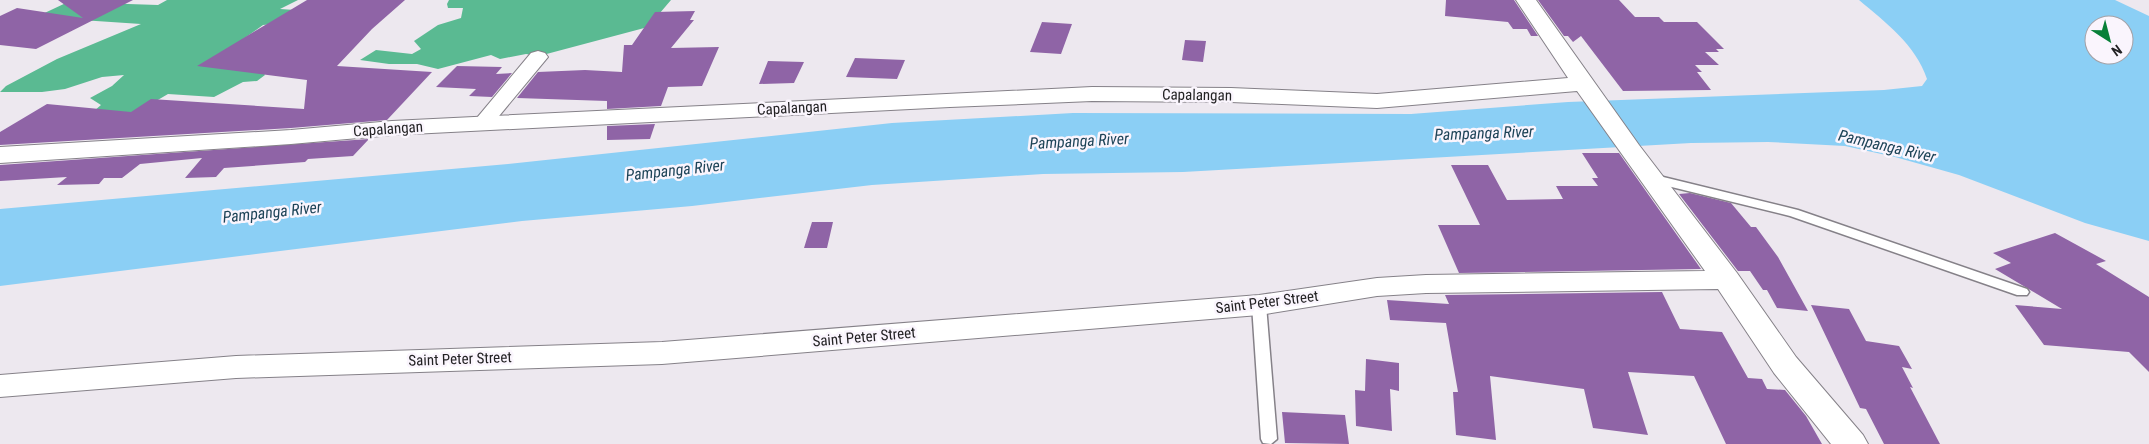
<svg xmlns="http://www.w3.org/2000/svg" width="2149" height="444" font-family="'Roboto Condensed',sans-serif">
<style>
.forest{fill:#5aba92}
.water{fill:#8bcff5;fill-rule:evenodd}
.building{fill:#8f64a6}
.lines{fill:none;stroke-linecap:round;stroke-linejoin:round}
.lane-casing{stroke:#858188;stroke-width:3}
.street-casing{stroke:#858188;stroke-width:2}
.secondary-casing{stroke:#858188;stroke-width:2}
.lane{fill:#fff;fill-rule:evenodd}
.street{fill:#fff;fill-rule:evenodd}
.secondary{fill:#fff;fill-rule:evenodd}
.labels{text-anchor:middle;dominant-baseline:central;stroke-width:5;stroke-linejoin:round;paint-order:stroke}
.street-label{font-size:15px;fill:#232224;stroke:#faf5fd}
.water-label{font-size:16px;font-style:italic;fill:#1d4357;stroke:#faf5fd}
</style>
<rect width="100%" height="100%" fill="#ede8ef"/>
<path class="forest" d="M167 0H298L280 9 295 10 274 24 263 25 215 59 261 69 265 75 257 81 243 82 214 97 168 94 139 111 73 129 101 105 90 98 112 86 124 75 102 77 65 89 42 92H0L6 86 57 59 141 24 36 17 68 2 158 5Z
M449 0H671L648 27 539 56 526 54 500 59 491 55 438 69 417 64H389L360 60 376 50 412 54 421 49 414 41 438 25 461 18 463 8H448L447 4Z"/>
<path class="water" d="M1859 0H2115L2149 16V241L2085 223 1959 175 1895 157 1845 146 1768 142 1691 143 1183 172 1043 174 872 185 692 206 522 221 0 286V209L508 164 892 123 1073 113 1411 114 1568 102 1884 90 1922 86 1927 79C1916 45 1885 22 1859 0ZM2094 25H2124V55H2094Z"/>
<path class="building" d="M58 0H133L36 49 0 45V16L17 8 83 18Z
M307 0H405L372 29 337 66 432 72 387 120 291 128 0 145V132L47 104 131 112 151 99 304 109 307 80 197 66Z
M1446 0H1514L1538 36H1531L1527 29H1513L1508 22 1445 16Z
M1538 0H1619L1635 17H1659L1664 22H1697L1724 49H1716L1719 52H1705L1719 65H1695L1702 72H1697L1711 90 1623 91 1581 36 1573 42 1568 36H1564Z
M695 11 690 20H694L671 48 719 47 702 86 668 87 661 106 607 109V101L517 98 538 72 585 70 622 72 624 45H632L655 12Z
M1042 22 1072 24 1061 54 1030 52Z
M1185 40 1206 41 1203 62 1182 60Z
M855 58 905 60 897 79 846 77Z
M768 61 804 62 794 83 759 84Z
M457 66 502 67 496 74 512 73 492 97 469 96 476 89 436 87Z
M655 124 650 139 607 140V126Z
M369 139 353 156 308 159 305 162 224 168 216 177 185 178 202 158 140 164 122 178H104L99 184 57 185 67 177 0 181V165Z
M1582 153H1619L1701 269 1459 273 1438 225H1480L1451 165H1488L1507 200 1563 199 1556 186H1598L1592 178H1598Z
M1690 193 1731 203 1751 227H1756L1778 257 1808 311 1777 308 1767 290H1763L1750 271H1738L1679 194Z
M812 222H833L827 248H804Z
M2055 233 2106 261 2096 264 2149 297V372L2129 352 2044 345 2015 305 2062 309 1995 269 2011 263 1993 253Z
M1662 292 1680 329 1722 332 1748 378 1762 379 1767 389 1785 390 1806 416 1822 444H1726L1694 376 1628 372 1648 435 1593 428 1584 389 1490 376 1496 440 1456 435 1453 392H1458L1446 323 1390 320 1387 300 1449 304 1445 295Z
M1811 305 1849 309 1866 341 1899 346 1912 369 1902 367 1913 388 1910 387 1940 444H1884L1866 409 1860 408Z
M1366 359 1399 363V391L1390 389 1392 431 1356 426 1355 390 1365 391Z
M1282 412 1345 415 1349 444 1285 443Z"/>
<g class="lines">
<defs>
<path id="lane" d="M1651 174 1798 210 2027 289 2029 292 2027 295H2017L1790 216 1647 181 1645 178Z
M1259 301 1266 305 1277 439 1271 444 1263 443 1261 439 1252 305Z"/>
<path id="street" d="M538 51 545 53 548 57 490 127 483 129 476 127 472 123 476 119 531 53Z"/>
<path id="secondary" d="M1516 0H1536L1639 145 1737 273 1796 357 1863 435 1868 444H1831L1774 373 1718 289 1426 293 1377 296 1259 315 662 364 236 378 0 397V375L236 356 662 342 1259 295 1377 278 1426 275 1705 271 1577 91 1377 108 1231 102 1092 101 950 107 392 135 291 144 0 163V147L291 130 392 121 1092 87 1231 88 1377 94 1568 78Z"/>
</defs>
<use href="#lane" class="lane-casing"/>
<use href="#street" class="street-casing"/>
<use href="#secondary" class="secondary-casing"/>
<use href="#lane" class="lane"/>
<use href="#street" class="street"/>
<use href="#secondary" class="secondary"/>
</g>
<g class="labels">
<g class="street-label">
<text transform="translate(1197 95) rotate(1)">Capalangan</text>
<text transform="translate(792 108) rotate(-3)">Capalangan</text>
<text transform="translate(388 129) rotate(-4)">Capalangan</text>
<text transform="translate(1267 302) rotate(-7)">Saint Peter Street</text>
<text transform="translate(864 337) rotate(-5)">Saint Peter Street</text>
<text transform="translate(460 359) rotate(-2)">Saint Peter Street</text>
</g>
<g class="water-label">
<text transform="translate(1484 133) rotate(-2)">Pampanga River</text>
<text transform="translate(1079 141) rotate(-3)">Pampanga River</text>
<text transform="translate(1887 146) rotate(13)">Pampanga River</text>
<text transform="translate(675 170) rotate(-6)">Pampanga River</text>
<text transform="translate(272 212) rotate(-6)">Pampanga River</text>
</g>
</g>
<g transform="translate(2109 40) rotate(144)"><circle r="24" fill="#faf5fd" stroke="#a4a1a6"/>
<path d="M0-4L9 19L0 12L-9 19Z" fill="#088038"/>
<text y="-8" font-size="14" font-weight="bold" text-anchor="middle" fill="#232224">N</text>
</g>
</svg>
